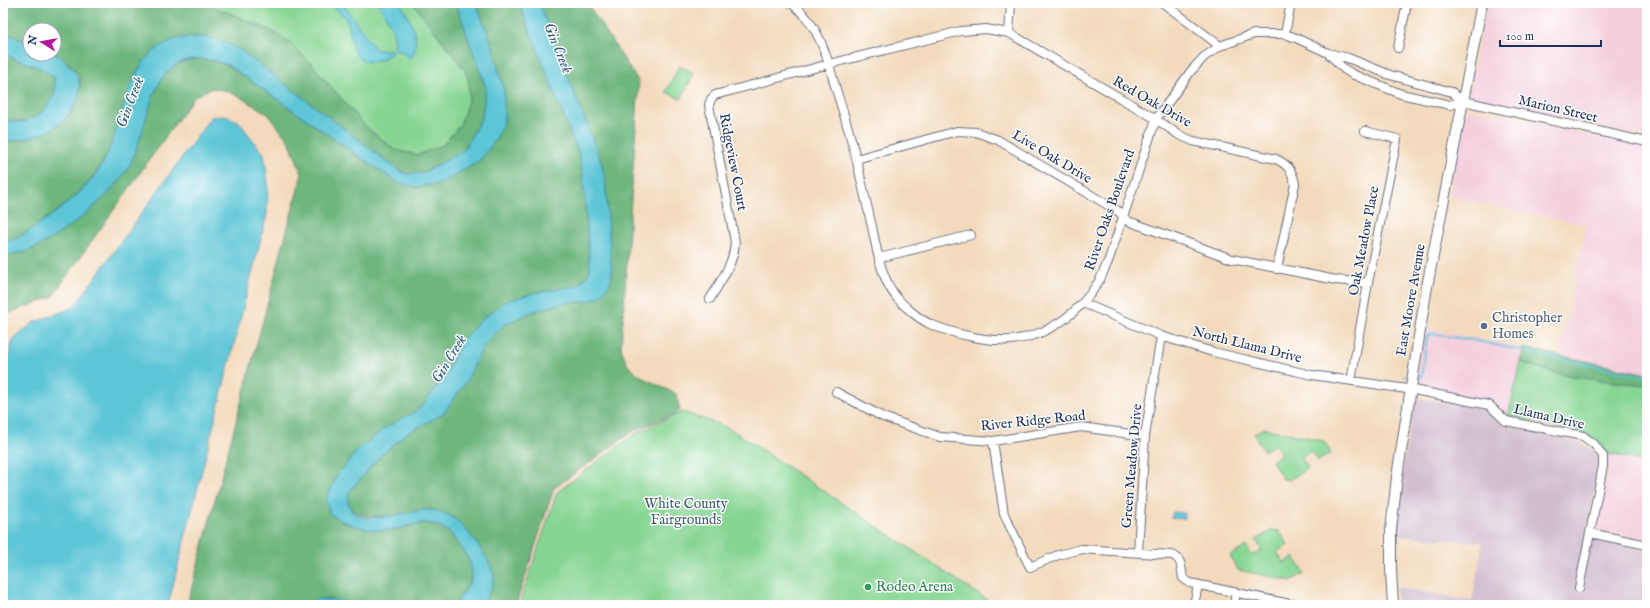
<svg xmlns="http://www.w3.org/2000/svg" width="1650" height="608" font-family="'IM FELL English',serif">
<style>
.built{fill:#f4cfde}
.industrial{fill:#d0bdce}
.green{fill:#87d593;stroke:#518278}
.forest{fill:#6db67d;stroke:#44726e}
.water{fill:#5bc5d6;stroke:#3b7a9a}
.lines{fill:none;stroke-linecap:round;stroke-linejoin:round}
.stream{stroke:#5bc5d6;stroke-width:2}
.minor-casing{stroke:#676b7f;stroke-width:10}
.tertiary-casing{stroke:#676b7f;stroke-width:12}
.minor{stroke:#fff;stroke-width:8}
.tertiary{stroke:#fff;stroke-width:10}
.service-dot{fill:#5c6f8a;stroke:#fff;stroke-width:1.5}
.leisure-dot{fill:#2e9e5b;stroke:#fff;stroke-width:1.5}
.labels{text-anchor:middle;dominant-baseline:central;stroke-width:3;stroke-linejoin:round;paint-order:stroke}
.street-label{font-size:14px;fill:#1b2f5e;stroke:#fff}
.service-label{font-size:14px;fill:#4e5e75;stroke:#fff;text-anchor:start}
.park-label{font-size:14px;fill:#3b616e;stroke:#fff}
.leisure-label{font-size:14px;fill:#27864d;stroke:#fff;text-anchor:start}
.water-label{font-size:15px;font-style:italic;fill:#2e5c82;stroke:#fff}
</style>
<rect width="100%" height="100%" fill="#fff"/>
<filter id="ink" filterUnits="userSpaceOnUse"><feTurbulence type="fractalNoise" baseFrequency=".025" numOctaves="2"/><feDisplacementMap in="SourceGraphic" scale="8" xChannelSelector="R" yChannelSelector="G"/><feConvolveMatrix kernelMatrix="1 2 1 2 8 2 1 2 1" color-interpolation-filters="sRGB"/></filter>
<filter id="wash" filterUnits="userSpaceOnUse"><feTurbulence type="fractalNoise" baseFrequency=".012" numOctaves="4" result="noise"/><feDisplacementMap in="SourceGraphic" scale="16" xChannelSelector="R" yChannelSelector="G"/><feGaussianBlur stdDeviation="0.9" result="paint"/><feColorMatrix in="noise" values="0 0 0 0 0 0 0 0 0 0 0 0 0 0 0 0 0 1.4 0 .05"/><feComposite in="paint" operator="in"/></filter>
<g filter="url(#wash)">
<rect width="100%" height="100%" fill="#f3dabc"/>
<path class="built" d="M1487 3H1627L1626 4 1647 9V137L1468 97Z
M1467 107 1647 148V374L1560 355 1586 225 1449 197Z
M1423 327 1523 348 1508 416 1490 401 1414 386Z
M1605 453 1647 462V540L1596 529 1608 471Z"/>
<path class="industrial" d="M1414 397 1487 410 1504 425 1580 442 1591 449 1598 458 1599 471 1585 537 1647 551V605H1397L1396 587 1472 601 1483 542 1396 536 1397 507Z"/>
<path class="green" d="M205 3H413L464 69 469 82V98L460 125 443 145 418 155 395 150 366 127 308 60Z
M679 66 694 73 681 99 666 92Z
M1521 362C1561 378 1605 380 1647 385V462L1605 453 1599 443 1585 434 1508 416Z
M683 412 729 428 995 605H519L557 492 636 433Z
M1264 428 1324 441 1331 453 1318 461 1311 451 1301 457 1308 468 1289 480 1283 479 1272 461 1281 454 1275 444 1264 451 1254 434Z
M1272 530 1279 531 1288 545 1277 552 1284 563 1294 557 1305 573 1291 581 1238 570 1230 556 1246 546 1253 556 1262 550 1256 540Z"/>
<path class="forest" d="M3 3H205L272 31 290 42 308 60 366 127 395 150 418 155 443 145 460 125 469 98V82L464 69 413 3H456L486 88 482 117 463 151 423 173 409 174 396 169 208 37C126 32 131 104 105 158 91 187 59 211 33 228 28 231 23 235 18 238 13 240 8 240 3 241V141C25 142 62 130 73 109 76 105 76 99 77 94 78 91 80 86 80 82 80 70 64 59 54 54V30H30V44L3 32Z
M476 3H519L579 155 583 174 590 269 587 277 577 286 539 292 523 296 505 302 482 319 462 340 444 377 421 408 385 428 326 500 388 531 424 523 440 526 449 532 468 559 472 573 468 586 455 605H350C331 596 320 598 302 605H187L302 174 290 143 268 114 242 98 227 91 212 88 194 97 52 297 7 314 3 318V255C12 254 22 253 30 250 59 237 114 195 129 166 154 117 147 37 228 65L392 179 405 185 418 187 442 183 479 161 495 141 504 122V91L491 42Z
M539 3H587L639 82 621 348 628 366 642 377 676 394 680 410 676 414 635 430 554 488 516 605H481L490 592 494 578 431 510C403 514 379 522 352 511L348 503 349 492 381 455 407 433 443 414 466 382 484 345 505 324 534 311 563 303 589 301 601 296 610 283 612 274 605 179 601 161Z
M3 53C19 63 39 64 54 77 54 81 55 86 55 90 52 105 35 122 19 122 14 122 8 120 3 120Z
M1523 348 1647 374V385C1605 381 1561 378 1521 362Z"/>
<path class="water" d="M329 3H342L376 50H391L392 53C381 61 365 68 356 54 351 46 351 30 347 21 343 14 335 8 329 3Z
M378 3H400C410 18 423 42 411 58L407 57 402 51H397L394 48C397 32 386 17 378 3Z
M456 3H476L491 42 504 91V122L495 141 479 161 442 183 418 187 405 185 392 179 228 65C146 36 155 118 129 166 112 197 62 236 30 250 22 253 12 254 3 255V241C8 240 13 240 18 238 23 235 28 231 33 228 59 211 91 188 105 159 124 120 127 50 178 39 201 34 219 39 239 49L401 172 409 174 423 173 463 151 482 117 486 88Z
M519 3H539L601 161 605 179 612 274 610 283 601 296 589 301 563 303 534 311 505 324 484 345 466 382 443 414 407 433 381 455 349 492 348 503C349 505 351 509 352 511 371 527 409 509 430 510 438 510 450 515 456 520 467 528 494 564 494 578 494 587 486 597 481 605H455C461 596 472 584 472 572 472 561 457 540 450 533 444 527 433 523 424 523 412 523 400 530 388 530 368 532 346 525 330 514L326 500 336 477 358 450 385 428 421 408 444 377 462 340 482 319 505 302 523 296 539 292 577 286 587 277 590 269 583 174 579 155Z
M3 32 30 44V54C37 54 48 52 54 54 61 56 66 62 71 67 94 91 67 124 42 134 30 138 15 141 3 141V120C8 120 14 122 19 122 35 122 52 105 55 90 55 86 54 81 54 77 39 64 19 63 3 53Z
M225 116 238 121 264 154 268 183 267 214 168 605H3V377L13 340 33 323 74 307 211 117Z
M1173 512 1184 513V519L1173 518 1171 517Z
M317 599 339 600 350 605H302Z"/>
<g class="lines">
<path class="stream" d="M1404 376H1406
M1416 378 1421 377 1427 336 1431 334 1472 340 1647 377"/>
</g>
</g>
<g filter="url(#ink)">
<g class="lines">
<defs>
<path id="minor" d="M791 3C818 22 827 56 835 86 843 111 851 137 857 162 862 184 867 205 872 227 877 250 881 279 897 298 905 307 919 319 930 324 951 333 986 342 1010 340 1047 337 1080 313 1099 281 1103 274 1106 266 1109 259L1156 119 1191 71 1204 57 1220 46 1254 34H1285L1296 38 1328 53 1348 58 1390 75 1452 92 1462 102
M1163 3 1220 46
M1009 33 1011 3
M1285 34 1291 3
M1398 48 1407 3
M1328 53 1344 69 1352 74 1401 94 1450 105 1462 102H1468L1647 142
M856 159 957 131 976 132 998 140 1118 211 1128 221 1232 259 1336 280 1368 283
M879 258 971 235
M710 299C721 280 734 264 735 242L709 105 711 99 715 95 829 64 961 31 986 29 1009 33 1156 119 1179 135 1193 141 1276 159C1288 165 1292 170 1295 184L1277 269
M1083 303 1161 336 1213 352 1312 375 1414 390 1489 405 1506 421 1583 436 1595 445 1603 456V466L1590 533 1647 545
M1351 381 1368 283 1397 139 1365 131
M836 392 883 417 940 437 993 441 1081 427 1145 436
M993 441 1004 514 1030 567 1058 555 1082 549 1172 555C1182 558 1181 568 1183 578L1190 583 1295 605
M1138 552 1145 436 1161 336
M1579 588 1590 533
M1235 593V605
M1194 605 1198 585"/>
<path id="tertiary" d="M1393 605 1391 571V530L1397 477 1426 292 1482 3"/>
</defs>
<use href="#minor" class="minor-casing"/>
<use href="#tertiary" class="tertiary-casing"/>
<use href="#minor" class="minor"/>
<use href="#tertiary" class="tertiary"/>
</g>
</g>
<circle class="service-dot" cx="1484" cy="326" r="4"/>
<circle class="leisure-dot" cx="868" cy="587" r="4"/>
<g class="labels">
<g class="street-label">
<text transform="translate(1152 102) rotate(30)">Red Oak Drive</text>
<text transform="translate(1558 109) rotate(13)">Marion Street</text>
<text transform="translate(1052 157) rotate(31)">Live Oak Drive</text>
<text transform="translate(733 162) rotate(79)">Ridgeview Court</text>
<text transform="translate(1110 210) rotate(-71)">River Oaks Boulevard</text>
<text transform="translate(1364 241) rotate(-79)">Oak Meadow Place</text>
<text transform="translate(1411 300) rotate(-80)">East Moore Avenue</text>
<text transform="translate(1247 345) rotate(14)">North Llama Drive</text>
<text transform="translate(1549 417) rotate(13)">Llama Drive</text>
<text transform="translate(1033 421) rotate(-6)">River Ridge Road</text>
<text transform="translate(1132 466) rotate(-85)">Green Meadow Drive</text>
</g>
<g class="service-label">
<text x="1492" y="318">Christopher<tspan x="1492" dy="16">Homes</tspan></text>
</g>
<g class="park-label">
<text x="686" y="504">White County<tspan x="686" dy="16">Fairgrounds</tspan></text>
</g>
<g class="leisure-label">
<text x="876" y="587">Rodeo Arena</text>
</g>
<g class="water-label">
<text transform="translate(558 48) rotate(68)">Gin Creek</text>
<text transform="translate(130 102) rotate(-69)">Gin Creek</text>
<text transform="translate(449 359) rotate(-59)">Gin Creek</text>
</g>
</g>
<rect width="1650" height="608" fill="none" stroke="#fff" stroke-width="16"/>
<g transform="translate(42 42) rotate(281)"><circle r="19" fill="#ffffff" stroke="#a4acbf"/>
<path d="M0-3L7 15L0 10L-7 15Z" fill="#b5179e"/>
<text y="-6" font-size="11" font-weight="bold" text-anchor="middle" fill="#1b2f5e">N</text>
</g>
<path d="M1500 40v6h101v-6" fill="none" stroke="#1b2f5e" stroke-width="2"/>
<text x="1506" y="40" font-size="12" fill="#1b2f5e" stroke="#ffffff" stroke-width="3" paint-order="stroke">100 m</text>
</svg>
